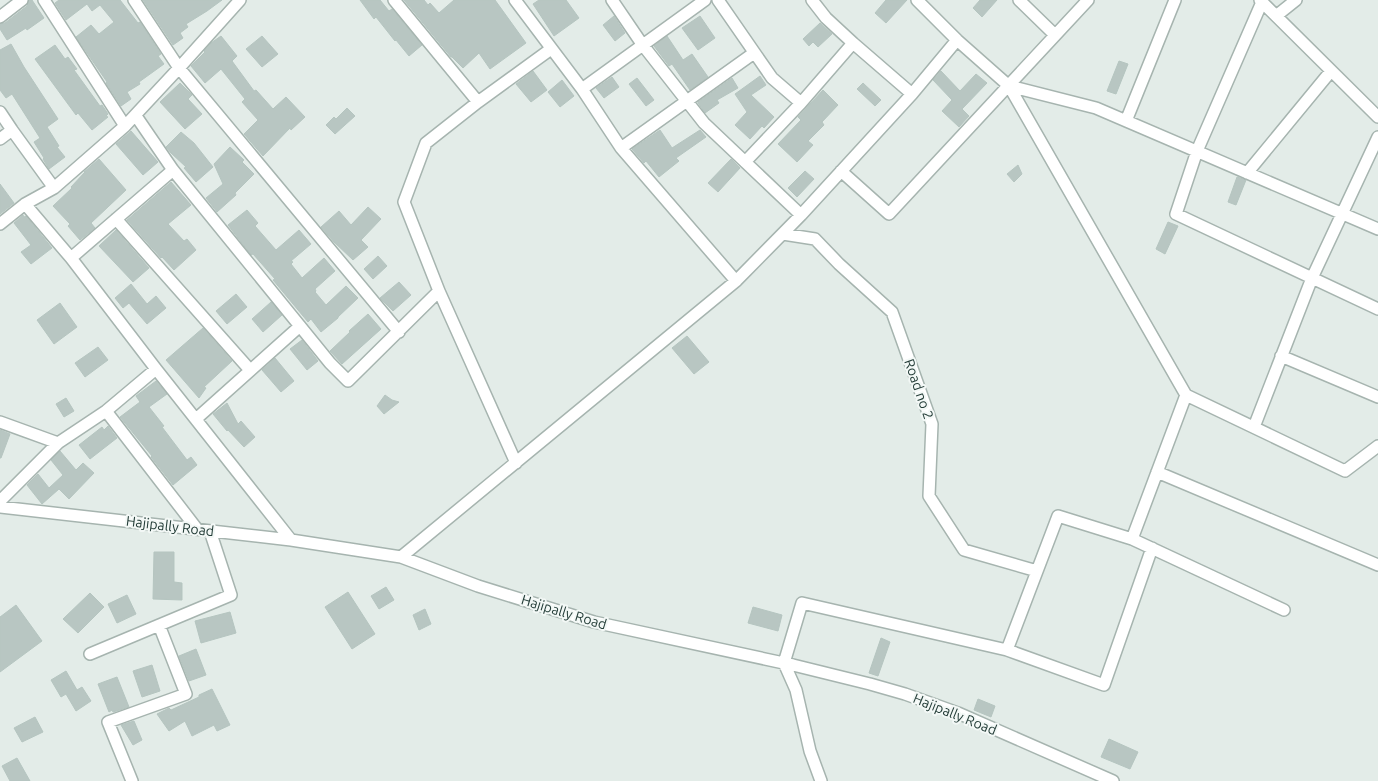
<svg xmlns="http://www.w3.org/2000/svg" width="1378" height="781" font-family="Ubuntu,sans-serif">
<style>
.building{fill:#b8c6c2;stroke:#b5c5c0}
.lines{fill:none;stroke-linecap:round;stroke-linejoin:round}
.minor-casing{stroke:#a6b4af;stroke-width:14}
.minor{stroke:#fff;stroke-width:11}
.labels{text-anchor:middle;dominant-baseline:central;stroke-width:4;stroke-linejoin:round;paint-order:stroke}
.street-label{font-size:14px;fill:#233c37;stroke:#f3f8f6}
</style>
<rect width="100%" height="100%" fill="#e3ece8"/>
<path class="building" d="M29 0H32L44 18 27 30 26 28 7 40 0 29V24L5 23 27 6Z
M59 0H120L138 23 140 22 161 54 158 56 164 64 139 82 140 84 127 92 131 99 121 106 106 83 107 82 76 37 91 25 99 34 114 22 100 5 92 11 87 4 66 20 55 3Z
M143 0H222L207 11 186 24 188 27 180 33 183 38 173 45Z
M360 0H380L389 11 392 9 422 45 409 56 396 40 395 41 376 17 374 19Z
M404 0H424L428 5 430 3 439 13 454 0H495L526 43 490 69 479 53 463 68 452 57H451Z
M539 0H566L579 18 554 36 533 4Z
M886 0H907L886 23 875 13Z
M980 0H997L982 17 973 8Z
M614 16 625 33 615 41 603 25Z
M700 16 715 38 698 50 682 28Z
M820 23 832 34 818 47 813 42 809 46 803 39Z
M221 36 237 56 232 61 254 91 256 90 273 109 286 97 305 117 291 130 290 128 263 156 244 134 258 120 242 102 245 99 221 69 205 83 191 66 205 52 204 51 211 43Z
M262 36 278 54 262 67 246 49Z
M667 36 683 60 692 54 708 77 690 90 672 64 669 66 654 46Z
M11 44 24 67 58 119 47 127 59 146 57 147 65 157 49 169 43 159 44 158 34 142 40 138 12 94 6 98 0 90V50Z
M55 45 65 59 68 57 77 69 74 70 100 106 102 105 108 114 106 116 108 117 92 130 78 113 76 115 35 59Z
M1119 61 1128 64 1116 94 1107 91Z
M533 71 547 90 531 102 516 84Z
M941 71 960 91 976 74 987 83 962 109 969 116 959 127 942 111 952 100 933 80Z
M760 76 766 85 751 95 774 117 764 128 762 126 750 139 735 125 747 112 735 94Z
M612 77 619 87 604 98 596 88Z
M637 78 654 100 646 106 629 84Z
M732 78 738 88 717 100 719 103 705 113 698 103V102Z
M562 80 574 96 560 107 548 92Z
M180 83 192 95 188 99 202 114 185 129 160 102Z
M863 83 881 100 875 106 857 89Z
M823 90 838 105 822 122 824 125 808 141 813 145 797 162 778 144 801 120 798 117Z
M347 108 355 116 335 134 326 125 334 117 336 119Z
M660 130 672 148 700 130 706 137 676 158 679 161 659 177 646 161 644 163 632 149Z
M131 131 158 162 143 175 116 144Z
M181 132 194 143 213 167 196 182 184 168 186 167 171 153 166 147Z
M230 147 244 160 242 162 254 174 235 193 236 195 217 212 206 198 223 184 214 164Z
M99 159 126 190 91 223 95 228 80 240 68 226 70 224 53 206 72 188 71 187 85 172H84Z
M731 159 740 168 718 192 708 183Z
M1018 165 1022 174 1014 182 1007 174Z
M805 171 814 179 797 197 788 188Z
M1237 177 1246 180 1236 205 1228 202Z
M171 182 191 205 168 224 184 241 187 239 196 250 174 270 162 257 161 258 127 220Z
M0 184 14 203 0 214Z
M368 207 381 219 361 240 368 247 353 260 334 242 321 227 339 211 351 225Z
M247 210 258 223 255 226 276 250 299 230 311 244 291 261 293 262 291 264 302 278 324 258 335 271 315 289 316 291 315 292 326 305 346 286 358 298 338 317V318L321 332 311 319 308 322 273 280 275 279 253 254 251 255 228 225Z
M23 215 24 217 26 216 52 248 31 264 21 252 31 245 14 223Z
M1168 222 1178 226 1165 254 1156 249Z
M116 230 149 268 133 282 99 246Z
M378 256 387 266 373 279 364 269Z
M399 282 411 295 393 311 380 298Z
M131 284 147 304 156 296 166 308 147 324 129 303 123 308 115 298Z
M236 294 247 307 227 324 216 311Z
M271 302 282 315 263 332 252 319Z
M60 303 77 327 54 344 37 320Z
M368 314 381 329 342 364 330 351 350 332 349 331Z
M203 328 232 361 204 387 206 388 199 398 166 360Z
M687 336 709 362 694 374 672 348Z
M302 340 318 361 307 370 290 349Z
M98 347 108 360 85 377 75 363Z
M275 358 294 381 281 392 262 370Z
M156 381 167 394 149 407 164 426 162 427 187 460 191 457 197 465 173 485 151 457 152 456 120 417 140 402 136 396Z
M385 395 392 400 399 402 384 414 377 406Z
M66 398 74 411 64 417 56 404Z
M227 403 238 424 241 421 255 437 244 447 228 430 227 431 213 414Z
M108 426 117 438 90 459 79 445 102 427 104 430Z
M0 430 10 434 1 458H0Z
M60 451 76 470 83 463 94 473 69 499 59 489 42 504 27 485 38 474 49 488 63 475 51 460Z
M154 552H174V582L182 583V600L153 599Z
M386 587 394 600 379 609 371 596Z
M348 592 375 634 352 649 325 607Z
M90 593 104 607 78 633 63 619Z
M127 595 136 614 117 623 108 604Z
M16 605 42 641 0 672V617Z
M753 607 782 615 778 631 748 623Z
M425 609 431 624 419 630 413 615Z
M230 612 236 633 201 643 195 621Z
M881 638 890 642 878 676 869 673Z
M196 649 206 675 189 681 179 656Z
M152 665 160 691 142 697 133 671Z
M66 671 77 690 82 687 91 701 76 711 66 694 61 697 51 680Z
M117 677 129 707 113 712 112 710 109 712 98 684Z
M212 689 230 725 217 731 214 725 192 736 185 721 169 731 157 714 169 708 171 710 199 697V695Z
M978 699 995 706 991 717 974 710Z
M35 717 43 732 22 742 14 728Z
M134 721 142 740 133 745 121 725Z
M1109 739 1138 752 1130 769 1101 757Z
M17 758 30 781H10L2 766Z"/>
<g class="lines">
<defs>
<path id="minor" d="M44 0 125 126
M134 0 179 68 240 0
M394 0 478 102
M515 0 582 89 621 148 736 281
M612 0 642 44 704 123 801 215
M718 0 772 78 801 103
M917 0 957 40 1009 86 1186 395 1345 471 1378 446
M1019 0 1055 35
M1260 0 1378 117
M1262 2 1197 151 1176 214 1378 309
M1276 16 1296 0
M0 17 22 0
M853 43 912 94 957 40
M1009 86 1096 108 1378 229
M582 89 705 0
M0 112 12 130 54 188
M136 116 173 170 330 363 348 381 439 291 404 202 426 143 478 102 551 49
M1126 121 1175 0
M0 139 12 130
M621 148 754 53
M745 162 801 103 853 43 826 18 812 0
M841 171 889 214 1088 0
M1247 173 1331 71
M25 204 71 258 156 369 291 540
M116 219 250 370
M0 224 25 204 54 188 125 126 179 68 399 332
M783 234 815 239 839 264 892 312 932 424 929 496 964 550 1037 571
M71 258 173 170
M439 291 516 463
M1281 356 1378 397
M106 411 197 529
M196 419 300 326
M0 422 58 443
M1254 427 1312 278 1378 137
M1157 472 1378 565
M0 501 58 443 106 411 156 369
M0 507 291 540 401 557 478 586 594 622 793 665 870 684 905 694 958 713 1113 781
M1132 539 1284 610
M401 557 736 281 801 215 912 94
M1007 650 1104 685 1152 548
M90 654 231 595 210 531
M132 781 108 722 186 694 159 625
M821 781 810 751 796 690 784 663 802 603 1007 650 1058 516 1132 539 1186 395"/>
</defs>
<use href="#minor" class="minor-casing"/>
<use href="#minor" class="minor"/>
</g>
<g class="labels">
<g class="street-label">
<text transform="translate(919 389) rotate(71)">Road no 2</text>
<text transform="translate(170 526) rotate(7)">Hajipally Road</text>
<text transform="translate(564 612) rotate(17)">Hajipally Road</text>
<text transform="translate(955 714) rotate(22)">Hajipally Road</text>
</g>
</g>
</svg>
